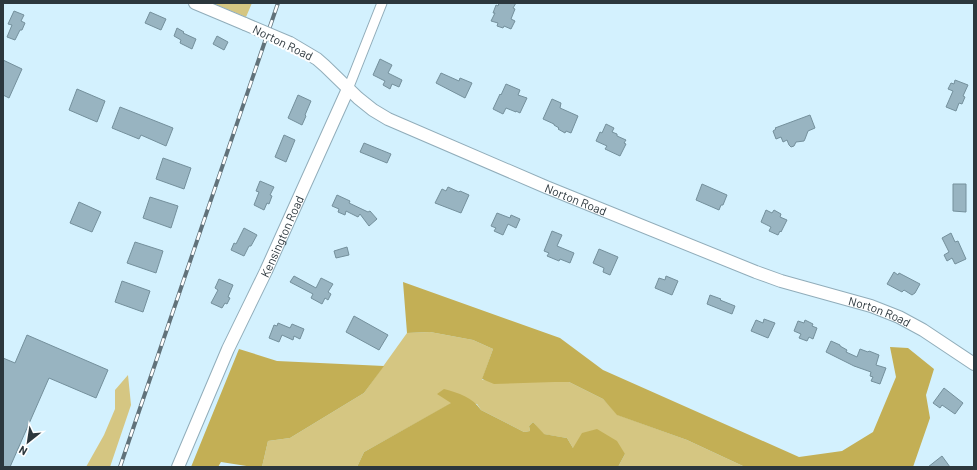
<svg xmlns="http://www.w3.org/2000/svg" width="977" height="470" font-family="Barlow,sans-serif">
<style>
.green{fill:#d5c682}
.forest{fill:#c3af55}
.building{fill:#98b4c1;stroke:#74909c}
.lines{fill:none;stroke-linecap:round;stroke-linejoin:round}
.street-casing{stroke:#91adba;stroke-width:11}
.secondary-casing{stroke:#91adba;stroke-width:14}
.street{stroke:#fff;stroke-width:9}
.secondary{stroke:#fff;stroke-width:12}
.rail-casing{stroke:#61727a;stroke-width:4}
.rail{stroke:#fff;stroke-width:2.5;stroke-dasharray:8;stroke-linecap:butt}
.secondary-bridge-casing{stroke:#91adba;stroke-width:14;stroke-linecap:butt}
.secondary-bridge{stroke:#fff;stroke-width:12}
.labels{text-anchor:middle;dominant-baseline:central;stroke-width:4;stroke-linejoin:round;paint-order:stroke}
.street-label{font-size:12px;fill:#2c373d;stroke:#fff}
</style>
<rect width="100%" height="100%" fill="#d3f1fe"/>
<path class="green" d="M212 3H252L246 17Z
M430 332 473 340 493 349 482 380 569 382 603 399 618 415 687 440 745 467H618L625 454 573 448 567 438 543 434 533 422 529 426 530 431 524 432 481 410 477 404 452 403 364 452 357 467H262L268 441 290 438 364 393 407 333Z
M128 375 131 405 110 467H86L104 435 115 409V390Z"/>
<path class="forest" d="M403 282 560 338 603 370 799 457 842 451 873 432 896 377 890 347 908 348 934 369 926 395 930 418 913 467H745L687 440 617 415 603 399 569 382H554L494 384 482 379 493 349 473 340 430 332 407 333Z
M239 349 277 361 384 366 364 393 290 438 268 441 262 467H253L221 462 218 467H191Z
M444 389C459 393 472 397 481 410L524 432 530 431 529 426 533 422 544 434 567 438 573 448 582 433 597 429 617 441 625 454 618 467H357L364 452 451 403 437 394Z"/>
<path class="building" d="M499 3H516L513 8 515 9 511 19 515 21 511 29 504 26 503 28 497 26 498 23 491 21 495 13H493L496 5 498 6Z
M14 11 24 15 21 21 25 23 22 30H20L15 40 7 37 12 25 8 24Z
M150 12 166 19 161 30 145 23Z
M177 28 184 32 183 33 196 39 192 49 180 43 181 40 174 36Z
M217 36 228 42 224 50 213 44Z
M380 59 392 65 388 73 402 80 399 87 392 84 390 89 383 85 385 81 373 75Z
M3 60 22 69 9 98 3 95Z
M441 73 459 81 460 78 472 83 465 98 436 83Z
M955 80 968 85 963 96 965 97 962 104 959 103 956 111 946 107 953 91 948 89 951 83 954 84Z
M506 84 520 90 518 95 527 98 520 113 516 111V112L506 108 503 114 493 109 500 94 501 95Z
M77 89 105 101 97 122 69 110Z
M298 95 311 101 305 115 306 116 302 125 288 118Z
M552 99 561 103 560 108 578 116 571 133 566 131 565 133 558 129 559 128 554 125V124L543 119Z
M120 107 173 128 166 146 141 135 139 139 112 128Z
M810 115 815 128 808 131 805 139 804 141 796 142 794 146 791 147 789 145 787 140 783 142 781 137 776 139 773 131 776 129 775 128Z
M606 124 614 128 612 132 617 134V136L626 140 624 143 626 144 620 156 605 149 607 146 596 141 600 132 602 133Z
M284 135 295 140 286 162 275 157Z
M364 143 391 154 387 163 360 152Z
M163 158 191 168 184 189 156 179Z
M260 181 274 187 270 195 272 196 269 204 267 203 264 210 254 205 259 192 256 191Z
M702 184 727 195 723 205H721L719 210 696 200Z
M953 184H966V212L953 211Z
M448 187 459 192 460 191 469 195 461 213 435 203 442 189 446 191Z
M337 195 350 201 349 203 368 212 370 211 377 219 369 226 360 214 358 217 346 211 345 215 338 212 339 209 332 206Z
M150 197 178 206 171 228 143 218Z
M79 202 101 212 92 232 70 223Z
M766 210 772 213 774 210 781 214 780 217 787 220 781 232 780 231 778 235 769 231 771 227 761 222Z
M497 213 510 218 511 215 520 219 516 228 508 224 503 235 494 231 496 228 491 226Z
M244 228 257 235 251 246H249L244 256 231 250 234 243 236 244Z
M552 231 562 235 557 246 574 253 570 263 560 259 559 261 547 256 549 253 544 251Z
M951 233 955 242 958 241 966 259 955 264 952 258 947 261 944 255 949 252 942 238Z
M135 242 163 251 156 273 127 263Z
M347 247 349 255 336 258 334 251Z
M599 249 618 257 610 275 603 272 604 268 593 263Z
M894 272 898 275 899 273 920 284 915 293 912 295 904 290 902 292 887 284Z
M294 276 316 288 321 278 333 284 328 292 331 294 328 300 325 298 322 304 311 298 313 294 290 282Z
M666 276 678 281 672 295 655 288 659 278 665 280Z
M219 279 233 285 228 297 230 298 227 304 225 303 222 308 211 303 218 290 215 288Z
M122 281 150 291 143 312 115 302Z
M710 295 721 299 720 300 735 306 732 314 707 304Z
M354 316 388 335 379 350 346 332Z
M764 319 775 323 768 338 751 331 756 320 763 323Z
M805 320 813 324 812 326 817 328 813 339 809 337 807 341 799 338 801 334 794 331 798 321 804 323Z
M278 323 290 328 292 324 304 329 300 339 294 336 293 340 282 335 279 342 269 338 274 325 277 326Z
M27 335 108 370 96 398 49 378 10 467H3V358L15 363Z
M831 341 840 345V346L847 350 846 352 857 357 860 349 868 352 869 351 879 355 876 365 886 368 880 384 871 381 873 377 870 376 871 372 854 366 826 352Z
M944 388 963 403 955 414 942 405 940 408 933 403Z
M942 456 950 467H928Z"/>
<g class="lines">
<defs>
<path id="street" d="M348 89 382 3"/>
<g id="secondary">
<path d="M195 3 245 24"/>
<path id="s1" d="M290 43 317 59 325 66 358 98 373 110 388 119 546 187 756 272 781 281 871 306 899 317 923 330 974 364"/>
<path id="s2" d="M178 467 228 349 266 271 348 89"/>
</g>
</defs>
<use href="#street" class="street-casing"/>
<use href="#secondary" class="secondary-casing"/>
<use href="#street" class="street"/>
<use href="#secondary" class="secondary"/>
<defs>
<path id="rail" d="M120 467 278 3"/>
</defs>
<use href="#rail" class="rail-casing"/>
<use href="#rail" class="rail"/>
<defs>
<path id="secondary-bridge" d="M245 24 290 43"/>
</defs>
<use href="#secondary-bridge" class="secondary-bridge-casing"/>
<use href="#secondary-bridge" class="secondary-bridge"/>
</g>
<g class="labels">
<g class="street-label">
<text transform="translate(283 42) rotate(26)">Norton Road</text>
<text stroke="none"><textPath href="#s1" startOffset="329">Norton Road</textPath></text>
<text stroke="none"><textPath href="#s2" startOffset="253">Kensington Road</textPath></text>
<text stroke="none"><textPath href="#s1" startOffset="653">Norton Road</textPath></text>
</g>
</g>
<rect width="977" height="470" fill="none" stroke="#2c373d" stroke-width="8"/>
<g transform="translate(28 442) rotate(210)" stroke="#ffffff" stroke-width="3" paint-order="stroke">
<path d="M0-3L7 15L0 10L-7 15Z" fill="#2c373d"/>
<text y="-6" font-size="11" font-weight="bold" text-anchor="middle" fill="#2c373d">N</text>
</g>
</svg>
